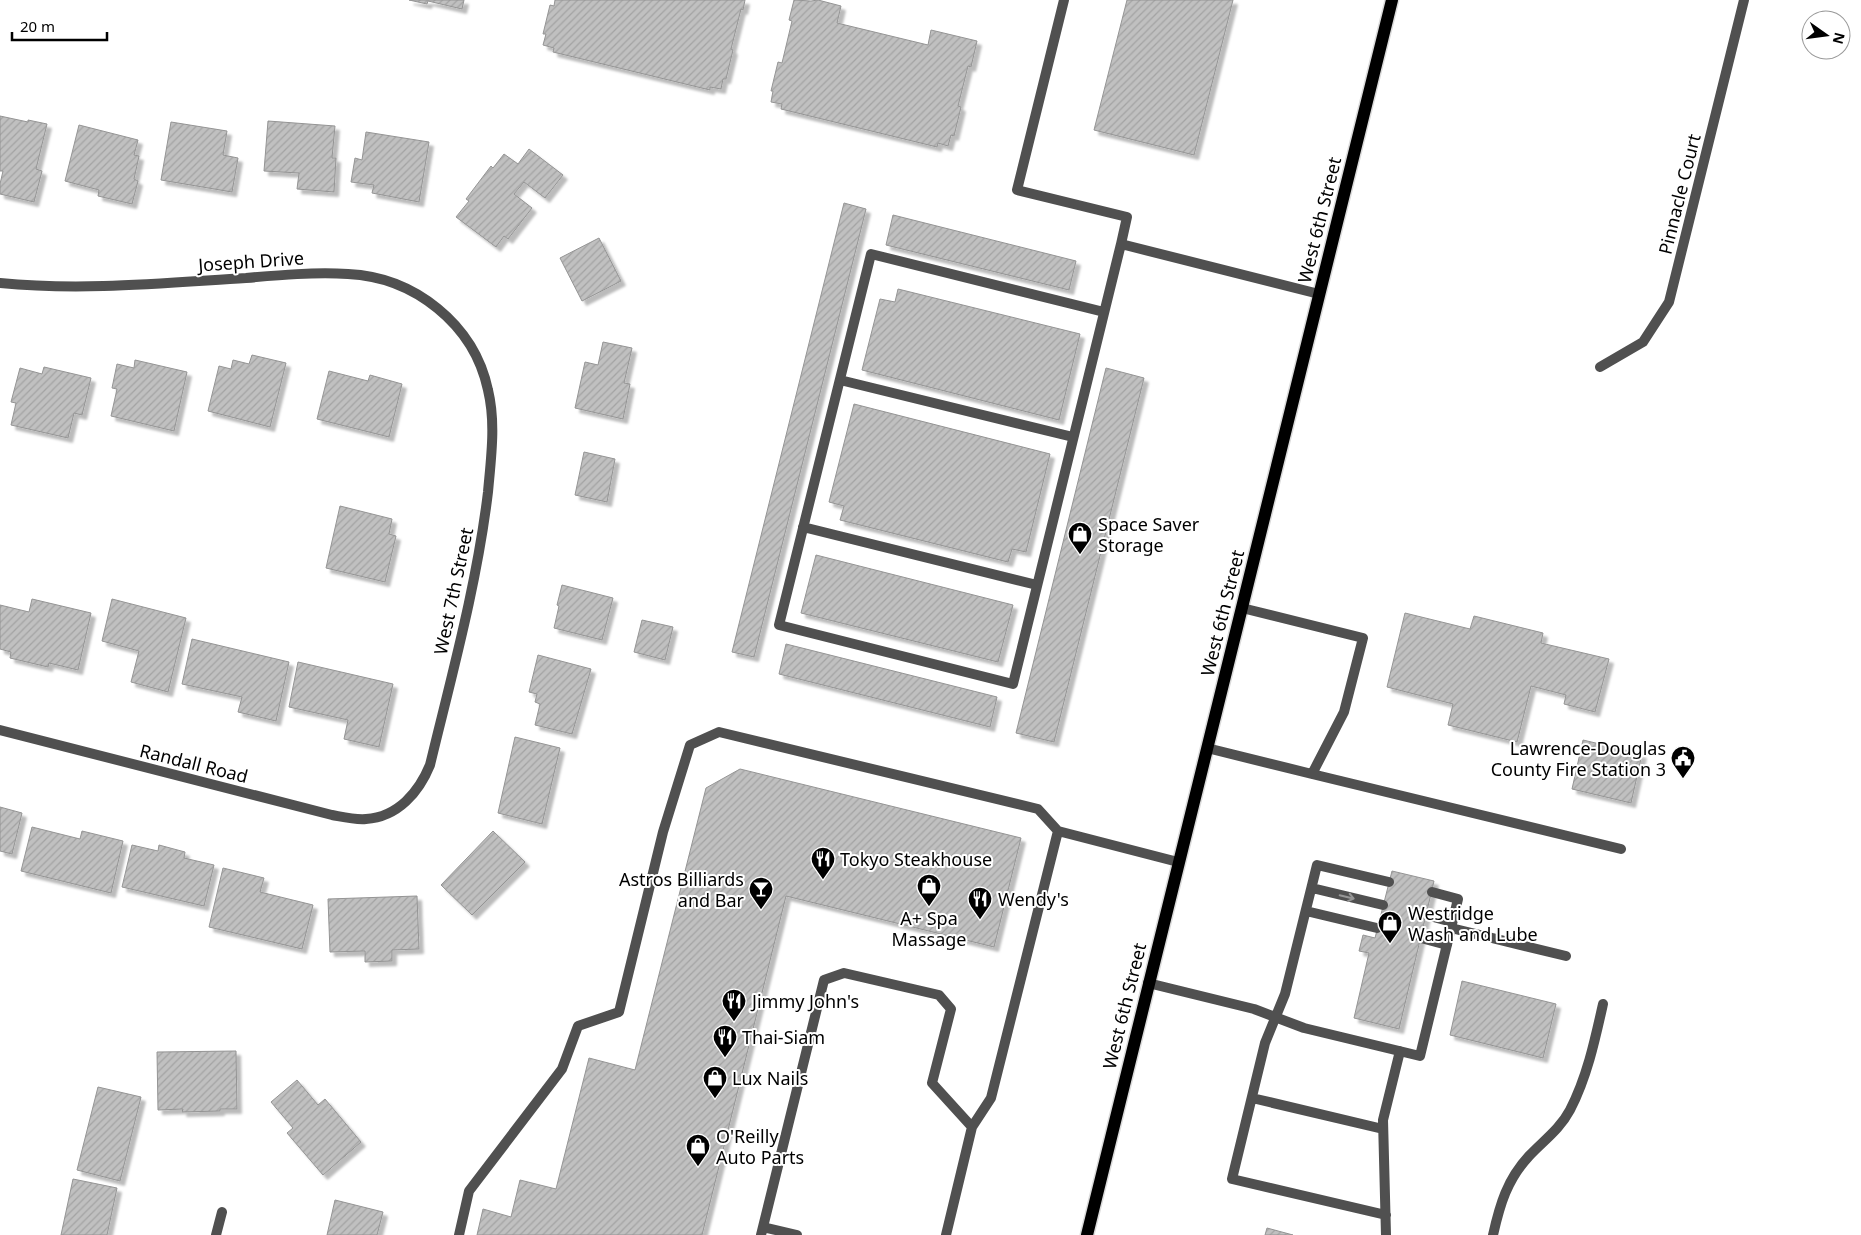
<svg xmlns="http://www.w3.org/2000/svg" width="1861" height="1235" font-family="'Noto Sans',sans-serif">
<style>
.building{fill:url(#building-hatch);stroke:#949494;filter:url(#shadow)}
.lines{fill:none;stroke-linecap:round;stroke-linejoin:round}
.primary-casing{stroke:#dbdbdb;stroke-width:15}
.lane{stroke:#505050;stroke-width:10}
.street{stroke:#505050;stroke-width:10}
.primary{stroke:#000;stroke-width:12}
.oneway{stroke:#969696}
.labels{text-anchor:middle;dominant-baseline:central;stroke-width:4;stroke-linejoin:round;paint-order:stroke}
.street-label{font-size:18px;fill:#000;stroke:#fff}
.poi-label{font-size:18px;fill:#000;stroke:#fff;text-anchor:start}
</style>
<defs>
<pattern id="building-hatch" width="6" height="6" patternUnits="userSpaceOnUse" patternTransform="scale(1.25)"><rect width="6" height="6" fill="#c0c0c0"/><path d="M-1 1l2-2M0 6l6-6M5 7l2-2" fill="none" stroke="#a3a3a3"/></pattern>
<filter id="shadow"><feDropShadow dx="4.5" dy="4.5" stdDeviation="1" flood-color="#0004"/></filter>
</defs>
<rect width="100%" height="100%" fill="#fff"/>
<path class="building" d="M409 0H464L462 9 428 1 427 4Z
M555 0H745L743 10 741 9 731 49 733 50 726 79H723L721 89 710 87V90L553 52 554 48 543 45 546 34H543L550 5 554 6Z
M794 0 811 1 818 0 841 6 837 23 928 45 931 30 977 41 971 67 968 66 958 106 961 107 954 136 951 135 948 146 938 143 937 147 781 109 782 104 771 102 773 91H771L778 62 782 63 792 21 789 20Z
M1127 0H1233L1194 155 1094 130Z
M0 116 28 122V120L47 124 36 169 42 171 34 202 0 194V184L3 171H0Z
M268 121 335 126 332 158H336L334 192 297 189 299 173 264 171Z
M171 122 227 131 223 155 238 158 232 192 161 180Z
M79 125 138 140 134 155 139 156 134 179 138 181 132 204 98 196 99 190 65 181Z
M366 132 429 142 419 202 372 193 374 185 351 182 355 158 362 160Z
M529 149 563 175 545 198 524 182 514 194 532 208 508 239 504 236 496 247 456 217 469 201 466 199 491 166 493 168 504 154 518 164Z
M844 203 866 209 754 657 732 652Z
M893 215 1076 261 1069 290 886 245Z
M599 238 621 281 582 301 560 258Z
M898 289 1080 334 1059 420 862 370 880 299 895 302Z
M603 342 632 348 624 383 630 384 623 419 575 408 585 362 598 365Z
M252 355 286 363 270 427 208 411 219 366 231 369 233 360 249 364Z
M135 360 187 372 174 431 111 416 117 389 112 388 117 364 134 368Z
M44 367 91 378 82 415 74 413 68 438 11 425 16 403 11 402 20 368 42 374Z
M1106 368 1144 378 1054 742 1016 733Z
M329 371 368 381 370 375 402 384 389 437 317 419Z
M854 404 1050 454 1026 552 1012 549 1008 562 840 520 844 506 829 502Z
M584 452 615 459 607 502 575 495Z
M340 506 392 519 389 534 396 536 385 582 326 568Z
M816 555 1013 605 998 662 801 613Z
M562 585 613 598 602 640 554 628 559 606 557 605Z
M32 599 91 613 78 670 49 663 48 667 10 658 11 652 0 649V605L29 612Z
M112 599 186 618 168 692 131 682 139 651 102 641Z
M1405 613 1470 629 1474 616 1543 633 1541 643 1609 659 1595 712 1564 704 1566 695 1531 686 1517 742 1448 725 1453 704 1387 687Z
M642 620 673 627 665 660 634 652Z
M192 639 289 662 276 721 238 712 242 697 182 684Z
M786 644 997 697 990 727 779 674Z
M538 655 591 669 572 734 535 725 540 704 535 702 537 694 529 692Z
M298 662 393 684 379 747 344 739 348 720 289 707Z
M515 737 560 748 542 824 498 813Z
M1583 740 1642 754 1631 803 1572 789Z
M740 769 1021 838 994 947 786 896 702 1235H477L483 1209 511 1217 520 1180 556 1189 589 1058 635 1070 706 788Z
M0 807 22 813 12 854 0 851Z
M32 827 80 839 82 831 123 841 111 893 21 871Z
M493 831 525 862 472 915 441 885Z
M132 845 158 851 159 845 185 852 184 858 214 865 204 906 122 887Z
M223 868 264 878 260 892 313 905 302 949 209 927Z
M1392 871 1434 881 1399 1029 1354 1018 1369 953 1359 951 1363 935 1375 938Z
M417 896 419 949 392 950V961L365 962V951L330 952 328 899Z
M1462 981 1556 1004 1543 1058 1450 1035Z
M236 1051 237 1109H220V1111L182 1112 183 1109 158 1110 157 1052Z
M297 1080 318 1105 325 1099 361 1142 323 1175 287 1133 293 1128 271 1102Z
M98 1087 141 1097 120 1181 77 1170Z
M73 1179 117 1188 107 1235H61Z
M335 1200 383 1212 377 1235H327Z
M1267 1228 1293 1235H1265Z"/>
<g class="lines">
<defs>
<path id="primary" d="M1087 1235 1392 0"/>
</defs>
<use href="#primary" class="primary-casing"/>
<path class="lane" d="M1064 0 1017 190 1127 217 1121 244 1319 294
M1104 312 871 254 779 625 1013 684 1121 244
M840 380 1073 437
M803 527 1037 585
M1207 748 1312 774 1344 712 1363 638 1242 608
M1312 774 1621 849
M1312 888 1383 905
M1306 911 1377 928
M1426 915 1452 922
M1451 928 1566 956
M1421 938 1447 945
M1148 983 1254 1009 1304 1028 1420 1056 1458 899 1432 892
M1252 1098 1383 1129
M972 1127 991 1098 1058 831 1178 862
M1386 1215 1232 1179 1265 1043 1285 994 1317 865 1389 882
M763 1227 797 1235
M459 1235 469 1191 562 1069 578 1026 619 1012 663 832 690 745 719 732 1038 809 1058 831
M761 1235 824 980 844 973 939 995 951 1009 932 1083 972 1127 946 1235
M1386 1235 1383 1120 1400 1051"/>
<path class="street" d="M0 283C82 291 164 283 246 278 280 275 314 272 348 274 414 277 474 324 488 390 496 423 491 458 488 492 477 584 452 674 430 765 419 792 398 817 366 819 355 820 343 817 332 815L0 730
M1600 367 1643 342 1669 302 1744 0
M216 1235 222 1212
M1493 1235C1500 1204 1507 1180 1529 1156 1543 1141 1560 1129 1570 1110 1587 1077 1595 1040 1603 1004"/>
<use href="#primary" class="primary"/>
</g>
<defs><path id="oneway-shaft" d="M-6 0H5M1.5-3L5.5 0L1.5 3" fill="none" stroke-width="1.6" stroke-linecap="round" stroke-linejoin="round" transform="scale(1.25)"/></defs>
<use class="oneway" href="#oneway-shaft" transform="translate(1347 897) rotate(13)"/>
<defs>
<symbol id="shop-pin" viewBox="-11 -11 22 30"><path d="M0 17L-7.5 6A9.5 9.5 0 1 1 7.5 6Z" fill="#000" stroke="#fff"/><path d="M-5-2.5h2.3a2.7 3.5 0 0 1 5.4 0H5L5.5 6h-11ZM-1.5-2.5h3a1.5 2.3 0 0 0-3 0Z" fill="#fff"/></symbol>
<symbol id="civic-pin" viewBox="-11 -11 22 30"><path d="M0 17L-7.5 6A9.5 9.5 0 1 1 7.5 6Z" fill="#000" stroke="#fff"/><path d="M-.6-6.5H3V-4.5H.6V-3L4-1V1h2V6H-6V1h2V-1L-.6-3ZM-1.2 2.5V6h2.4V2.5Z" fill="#fff"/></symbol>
<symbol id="restaurant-pin" viewBox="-11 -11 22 30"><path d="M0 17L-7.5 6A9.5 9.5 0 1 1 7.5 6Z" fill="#000" stroke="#fff"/><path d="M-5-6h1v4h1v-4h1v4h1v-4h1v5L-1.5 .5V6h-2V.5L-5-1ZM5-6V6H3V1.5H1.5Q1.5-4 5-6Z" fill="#fff"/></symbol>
<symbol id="bar-pin" viewBox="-11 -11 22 30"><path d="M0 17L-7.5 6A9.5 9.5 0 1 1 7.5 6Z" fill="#000" stroke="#fff"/><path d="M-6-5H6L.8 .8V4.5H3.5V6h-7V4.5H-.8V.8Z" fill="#fff"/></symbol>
</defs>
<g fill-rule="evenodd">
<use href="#shop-pin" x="1066" y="520" width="28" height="38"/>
<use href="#civic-pin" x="1669" y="744" width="28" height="38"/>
<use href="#restaurant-pin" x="809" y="845" width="28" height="38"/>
<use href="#shop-pin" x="915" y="872" width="28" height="38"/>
<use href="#bar-pin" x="747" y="875" width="28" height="38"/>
<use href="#restaurant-pin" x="966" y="885" width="28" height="38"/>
<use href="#shop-pin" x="1376" y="909" width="28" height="38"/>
<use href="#restaurant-pin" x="720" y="987" width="28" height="38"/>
<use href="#restaurant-pin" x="711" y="1023" width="28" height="38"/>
<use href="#shop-pin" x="701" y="1064" width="28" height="38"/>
<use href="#shop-pin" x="684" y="1132" width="28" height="38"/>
</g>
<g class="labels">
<g class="street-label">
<text transform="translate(1679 194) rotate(-76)">Pinnacle Court</text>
<text transform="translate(1319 220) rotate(-76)">West 6th Street</text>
<text transform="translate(251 261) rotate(-4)">Joseph Drive</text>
<text transform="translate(453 591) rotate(-78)">West 7th Street</text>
<text transform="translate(1222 613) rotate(-76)">West 6th Street</text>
<text transform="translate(194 763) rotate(14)">Randall Road</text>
<text transform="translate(1124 1006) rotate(-76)">West 6th Street</text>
</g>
<g class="poi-label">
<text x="1098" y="524">Space Saver<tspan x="1098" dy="21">Storage</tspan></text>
<text x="1666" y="748" text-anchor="end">Lawrence-Douglas<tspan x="1666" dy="21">County Fire Station 3</tspan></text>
<text x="840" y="859">Tokyo Steakhouse</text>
<text x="744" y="879" text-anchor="end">Astros Billiards<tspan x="744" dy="21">and Bar</tspan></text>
<text x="998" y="899">Wendy's</text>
<text x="1408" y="913">Westridge<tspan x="1408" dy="21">Wash and Lube</tspan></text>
<text x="929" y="918" text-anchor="middle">A+ Spa<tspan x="929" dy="21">Massage</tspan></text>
<text x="752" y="1001">Jimmy John's</text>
<text x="742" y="1037">Thai-Siam</text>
<text x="732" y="1078">Lux Nails</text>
<text x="716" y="1136">O'Reilly<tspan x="716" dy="21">Auto Parts</tspan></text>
</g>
</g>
<g transform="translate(1826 35) rotate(104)"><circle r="24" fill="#ffffff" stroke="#999999"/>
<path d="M0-4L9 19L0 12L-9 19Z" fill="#000000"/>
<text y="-8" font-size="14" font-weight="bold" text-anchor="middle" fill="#000000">N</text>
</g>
<path d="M12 32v8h95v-8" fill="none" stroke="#000000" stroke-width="2.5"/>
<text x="20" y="32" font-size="15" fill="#000000" stroke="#ffffff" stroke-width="4" paint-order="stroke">20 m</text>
</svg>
